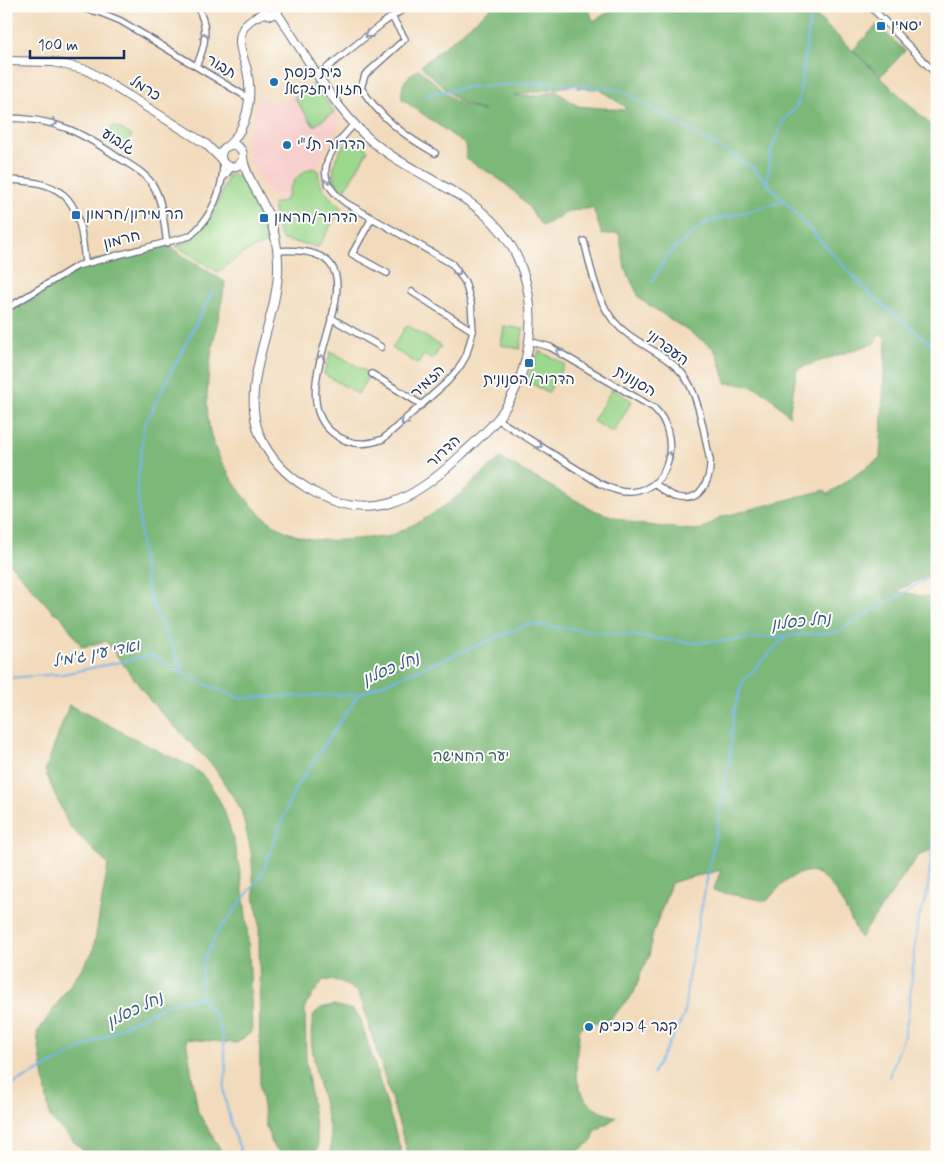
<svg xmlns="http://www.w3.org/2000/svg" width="943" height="1163" font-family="Mynerve,'Playpen Sans Hebrew',sans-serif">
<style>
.built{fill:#f7d0cd}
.green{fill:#9bd78c;stroke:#5b8375}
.forest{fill:#7cb878;stroke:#4c746b;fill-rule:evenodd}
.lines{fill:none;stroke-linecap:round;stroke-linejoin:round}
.stream{stroke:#75b8ea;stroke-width:2}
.minor-casing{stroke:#666b7f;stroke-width:8}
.tertiary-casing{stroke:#666b7f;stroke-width:10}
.minor{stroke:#fff;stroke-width:5.5}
.tertiary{stroke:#fff;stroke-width:8}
.oneway{stroke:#8d97ae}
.poi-dot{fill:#1f6fb2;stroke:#fdfcf7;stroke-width:2}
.labels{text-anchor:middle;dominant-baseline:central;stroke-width:4;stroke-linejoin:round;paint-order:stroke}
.poi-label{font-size:15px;fill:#1b2f5e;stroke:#fdfcf7;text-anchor:start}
.street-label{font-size:15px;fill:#1b2f5e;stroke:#fdfcf7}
.park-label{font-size:15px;fill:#3b596a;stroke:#fdfcf7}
.water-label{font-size:16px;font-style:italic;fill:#365888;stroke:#fdfcf7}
</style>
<rect width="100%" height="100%" fill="#fdfcf7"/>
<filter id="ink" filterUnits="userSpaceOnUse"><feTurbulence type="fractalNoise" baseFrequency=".02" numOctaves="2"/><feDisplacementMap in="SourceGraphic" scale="10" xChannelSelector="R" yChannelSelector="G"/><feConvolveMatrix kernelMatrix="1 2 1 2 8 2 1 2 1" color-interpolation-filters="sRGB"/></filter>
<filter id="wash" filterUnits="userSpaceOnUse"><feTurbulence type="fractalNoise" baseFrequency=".0096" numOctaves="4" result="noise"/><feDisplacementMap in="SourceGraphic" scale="20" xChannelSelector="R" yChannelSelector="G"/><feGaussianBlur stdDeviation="1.12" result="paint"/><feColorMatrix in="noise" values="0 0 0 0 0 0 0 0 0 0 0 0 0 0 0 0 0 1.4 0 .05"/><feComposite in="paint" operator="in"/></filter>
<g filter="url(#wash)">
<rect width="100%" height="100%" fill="#f2dbbc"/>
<path class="built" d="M312 82 339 118V128L324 150 317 168 311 167 300 170 289 185 286 198 275 202 250 164 247 154 246 141 256 111 257 96 281 104Z"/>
<path class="green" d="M314 84 334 112 314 126 294 98Z
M114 125 132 136 123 150 105 138Z
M350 140 359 141 368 150 343 193C327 176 333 154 350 140Z
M312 168 318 170C319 187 328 198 342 207L318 247 283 240 278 232 273 204 286 200C290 184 297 173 312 168Z
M229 174 240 177 260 220 267 243 245 252 218 272 176 246C207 240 219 199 229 174Z
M407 325 441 346 432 360 424 355 418 364 392 348Z
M504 326 523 329 520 349 501 345Z
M331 351 370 374 358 394 324 374Z
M539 351 565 364 548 393 527 381Z
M612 389 632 401 613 433 593 421Z"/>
<path class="forest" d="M493 6H588L593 21 620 6H722L727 12 737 6H806L937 131V572L896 591 937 599V847L918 856 860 938C835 889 818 838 767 901L713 891 721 870C704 875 687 877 671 883L652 936 649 957 641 973 634 993 606 1024 592 1022 580 1027C577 1055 568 1088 595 1108 601 1113 610 1115 617 1117L595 1131 592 1141 570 1157H409L359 993 340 981 323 980 305 1006 306 1062 318 1146 314 1157H285L273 1146 266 1126 260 1088 259 918 255 902 251 851 241 809 213 766 152 703 106 641 82 647 60 615 53 612 6 559V309L86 262 168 246 225 282C217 334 198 388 212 440 217 456 228 474 237 487 274 538 306 545 366 538 372 537 379 538 385 537 393 536 402 530 409 527 445 510 471 485 500 458L593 510 636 524 693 530 703 529 721 517 825 490 828 494 880 458 886 338 880 334 874 343 797 369 789 416C766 392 760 384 726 383L718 356 712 347 640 299 625 268 619 233 602 235 593 208 570 211 542 226C518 190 503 180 466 159V145L402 99C401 83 405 78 419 69L457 103 484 111 458 101 421 66ZM581 84 577 88 598 89 626 107 624 110 578 106 556 91 535 96 514 95Z
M877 25 905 51 881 76 853 50Z
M69 705C99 720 130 736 160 752 172 758 187 763 197 771 249 811 250 970 252 1032L236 1043 186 1039 198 1112 225 1157H89L50 1118 37 1033 93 952 108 865 69 826 45 771Z
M333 1005 353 1010 360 1018 403 1157H329C333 1144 330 1131 327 1118 321 1089 305 1043 314 1014L321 1008Z"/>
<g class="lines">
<path class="stream" d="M425 95 469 87 545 82 620 90 752 167 872 296 937 349
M767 182 771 152 782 123 798 104 810 20
M652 282 667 255 705 223 784 201
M186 676 155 611 147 589 142 556 137 484 144 426 212 292
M6 678 63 674 153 655 186 676 239 698 359 694
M200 997 216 1016 223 1039 226 1068 224 1094 231 1124 243 1157
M653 1073 684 1016 688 978 724 790 730 754 734 711 743 681 786 636
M889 1077 903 1039 908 1017 917 924 927 893 937 813
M6 1088 165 1005 200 997 203 962 217 933 261 876 294 790 359 694 529 624 693 643 837 632 937 573"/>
</g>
</g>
<g filter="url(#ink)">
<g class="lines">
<defs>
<path id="minor" d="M72 6 99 12 121 21 250 99
M870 6 937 75
M392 17 405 39 365 75 361 88C380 117 404 136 435 153
M196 66C206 46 209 27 197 6
M318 75 383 23 408 6
M6 118C54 118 81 132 119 158 132 166 147 174 154 187 163 203 164 225 167 243
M223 178 232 167
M6 180C71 181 80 203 85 263
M372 218 352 254 387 273
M584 241C593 275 598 314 629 335 647 348 668 357 682 373 699 393 704 435 710 460 711 479 701 504 677 497 669 495 661 488 654 483
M277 251C411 242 269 383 333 433 348 445 365 446 383 439L447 382 459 368 466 356 473 331 471 303 465 282 452 264 346 203C308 175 330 151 354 124
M412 292 473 331
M6 309 77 266 190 236C210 220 224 189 223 162
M331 318 381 347
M372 374 422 405
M497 419 599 483C610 488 620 493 632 492 674 489 680 432 654 408L550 347 529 341"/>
<path id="tertiary" d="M262 6 264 13 271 15 277 13 280 6
M6 61 53 62 87 70 206 144 221 159
M221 156a11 11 0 1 1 22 0a11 11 0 1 1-22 0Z
M228 146C248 127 253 96 247 70 243 56 236 42 243 29 247 20 256 17 264 13
M243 158C245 173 253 184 260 198 273 221 279 246 278 272 276 325 239 385 260 436 270 459 286 475 307 488 369 527 414 500 460 456 474 443 488 431 499 417 530 375 539 317 522 269 495 192 417 184 365 135 329 101 305 53 277 13"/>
</defs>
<use href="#minor" class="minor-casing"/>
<use href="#tertiary" class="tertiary-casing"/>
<use href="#minor" class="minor"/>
<use href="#tertiary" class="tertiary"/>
</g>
<defs><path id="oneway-chevron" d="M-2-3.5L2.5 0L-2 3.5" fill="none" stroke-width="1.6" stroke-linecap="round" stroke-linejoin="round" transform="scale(1.25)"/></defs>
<g class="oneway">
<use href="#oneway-chevron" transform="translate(368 35) rotate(141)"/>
<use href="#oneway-chevron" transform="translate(204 36) rotate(-88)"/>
<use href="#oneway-chevron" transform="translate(54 123) rotate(16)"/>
<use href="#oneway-chevron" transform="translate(328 180) rotate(74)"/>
<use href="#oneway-chevron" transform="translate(458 272) rotate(53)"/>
<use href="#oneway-chevron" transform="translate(559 352) rotate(-150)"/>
<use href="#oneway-chevron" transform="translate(321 358) rotate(-76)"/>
<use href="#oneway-chevron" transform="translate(404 422) rotate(137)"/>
<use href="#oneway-chevron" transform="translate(539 445) rotate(32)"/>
<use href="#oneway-chevron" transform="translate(669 455) rotate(-79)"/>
</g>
</g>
<g class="poi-dot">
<rect x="876" y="21" width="10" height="10" rx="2.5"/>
<circle cx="274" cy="82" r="5"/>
<circle cx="287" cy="145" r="5"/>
<rect x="71" y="210" width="10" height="10" rx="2.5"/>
<rect x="259" y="213" width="10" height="10" rx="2.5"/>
<rect x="524" y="358" width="10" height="10" rx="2.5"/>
<circle cx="589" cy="1027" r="5"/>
</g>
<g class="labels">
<g class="poi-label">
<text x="891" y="26">יסמין</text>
<text x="284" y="73">בית כנסת<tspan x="284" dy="17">חזון יחזקאל</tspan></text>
<text x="297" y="145">הדרור תל"י</text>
<text x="86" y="215">הר מירון/חרמון</text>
<text x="274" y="218">הדרור/חרמון</text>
<text x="529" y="380" text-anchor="middle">הדרור/הסנונית</text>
<text x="599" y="1027">קבר 4 כוכים</text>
</g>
<g class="street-label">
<text transform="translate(221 67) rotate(31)">תבור</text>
<text transform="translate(145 89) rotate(33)">כרמל</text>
<text transform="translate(118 142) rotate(33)">גלבוע</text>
<text transform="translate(122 240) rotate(-14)">חרמון</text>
<text transform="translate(667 348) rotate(37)">העפרוני</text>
<text transform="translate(428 382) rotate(-44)">הזמיר</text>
<text transform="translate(635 382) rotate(31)">הסנונית</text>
<text transform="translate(444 452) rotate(-43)">הדרור</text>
</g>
<g class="park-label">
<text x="471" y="757">יער החמישה</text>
</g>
<g class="water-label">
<text transform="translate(801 622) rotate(-6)">נחל כסלון</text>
<text transform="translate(96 654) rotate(-11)">ואדי עין ג'מיל</text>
<text transform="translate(391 669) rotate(-23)">נחל כסלון</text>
<text transform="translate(135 1010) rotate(-26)">נחל כסלון</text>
</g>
</g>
<rect width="943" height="1163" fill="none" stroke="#fdfcf7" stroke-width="25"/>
<path d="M30 50v8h94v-8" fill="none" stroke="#1b2f5e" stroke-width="2.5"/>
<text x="38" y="50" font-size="15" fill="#1b2f5e" stroke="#fdfcf7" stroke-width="4" paint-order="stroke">100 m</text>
</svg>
